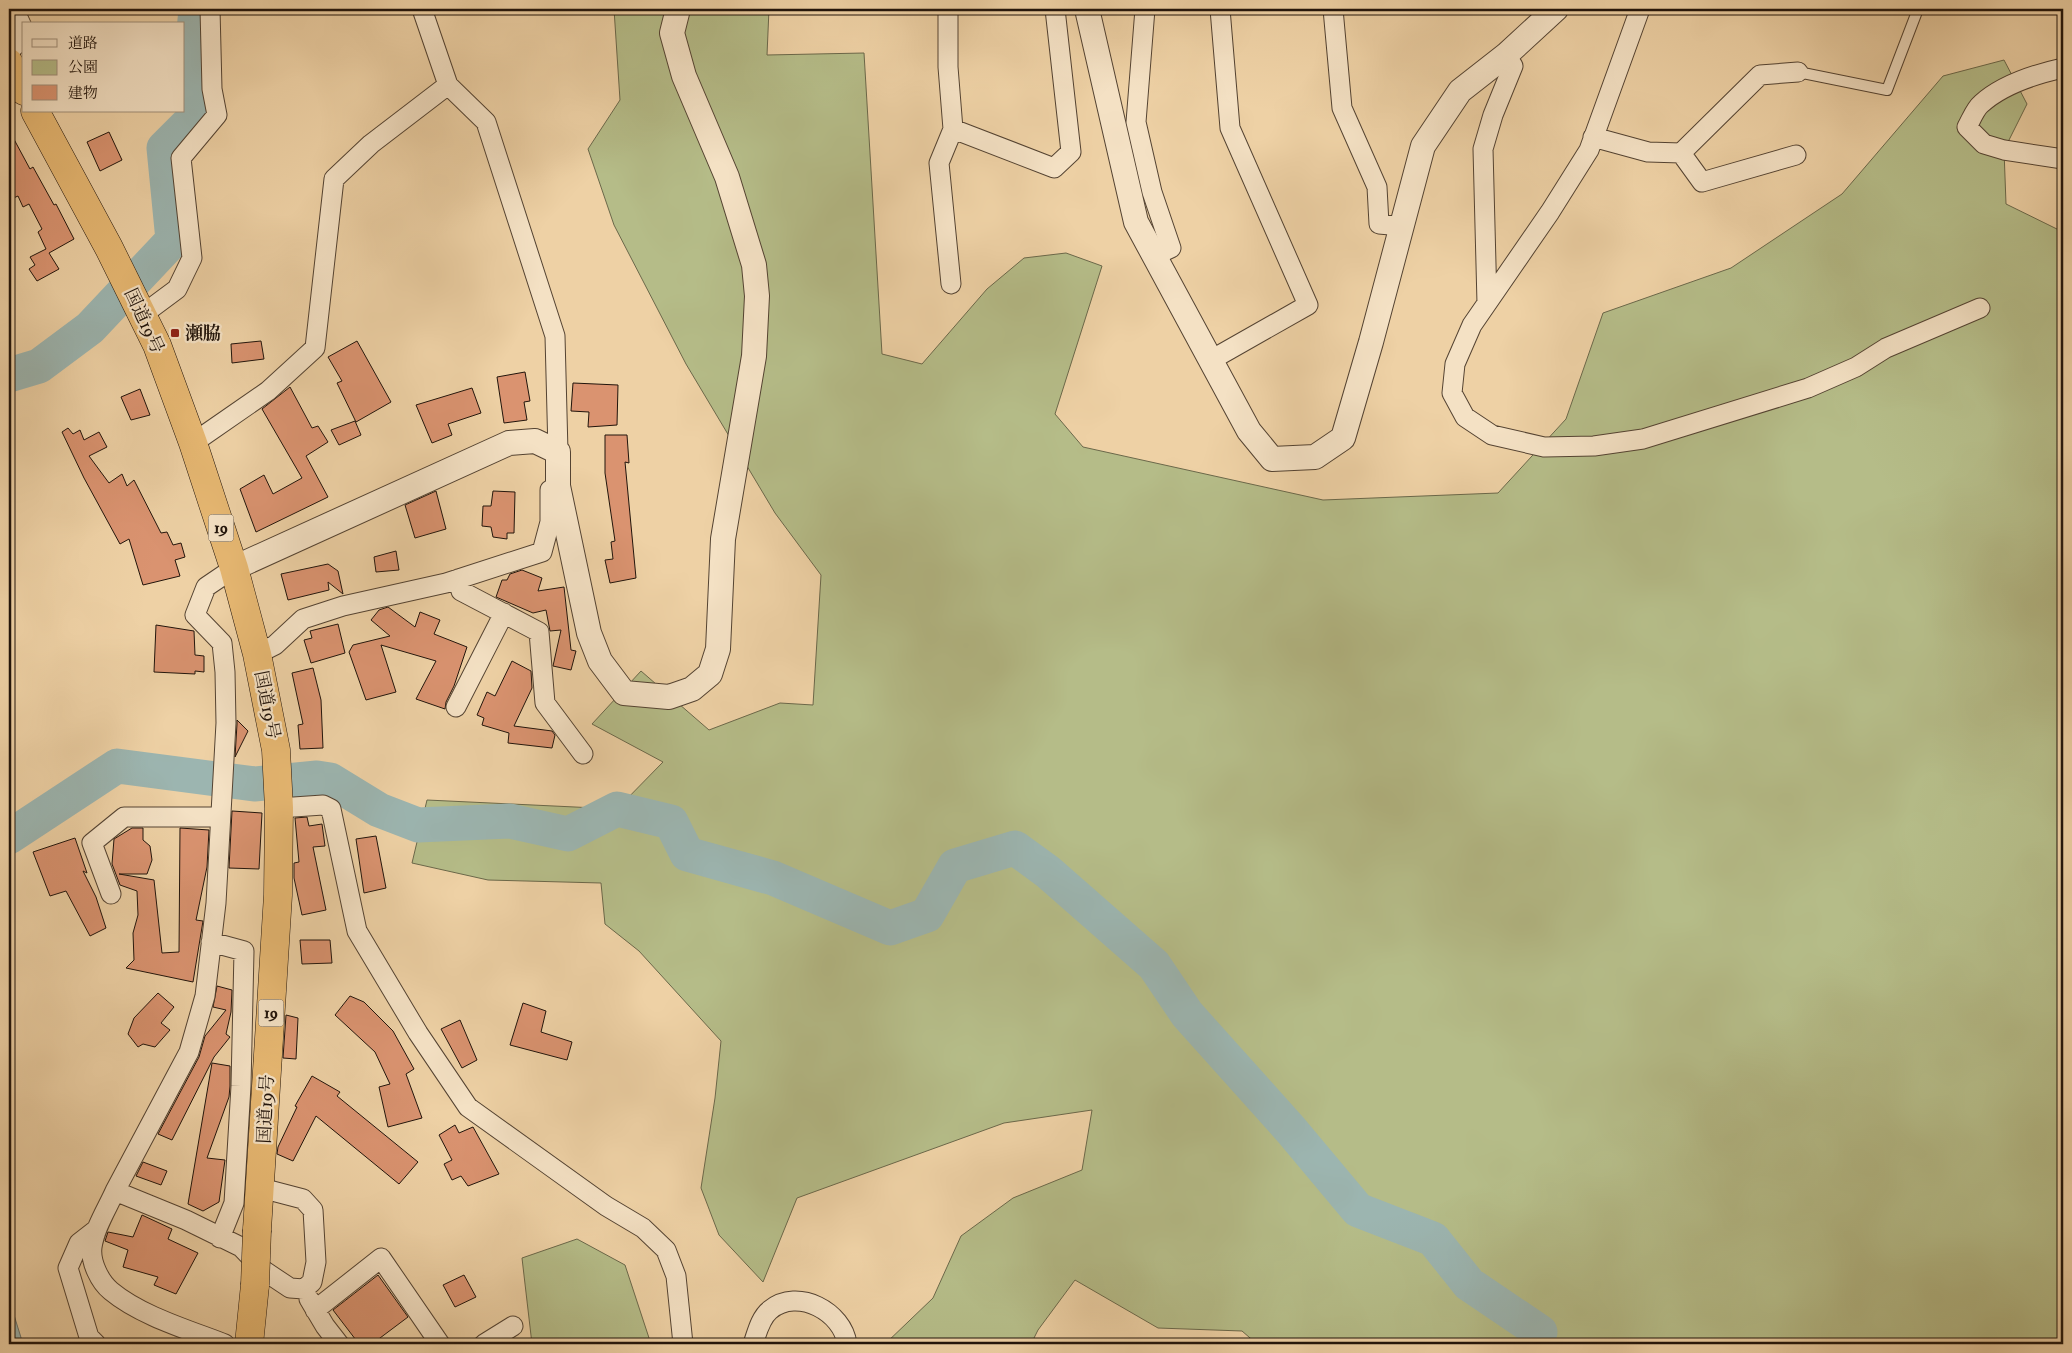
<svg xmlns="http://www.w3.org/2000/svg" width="2072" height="1353" font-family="'IM FELL Double Pica','Noto Serif JP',serif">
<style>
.green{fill:#b5bc88;stroke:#6b684a}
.water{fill:#9cb5b0;stroke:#6b756e}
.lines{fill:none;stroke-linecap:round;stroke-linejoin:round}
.river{stroke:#9cb5b0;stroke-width:35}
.building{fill:#da9370;stroke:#21140b}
.service-casing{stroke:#544332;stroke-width:12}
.minor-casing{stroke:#544332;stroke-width:21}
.tertiary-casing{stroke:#544332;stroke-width:26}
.trunk-casing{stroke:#21140b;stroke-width:29}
.service{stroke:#f4e1c4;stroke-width:10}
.minor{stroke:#f4e1c4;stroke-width:19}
.tertiary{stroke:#f4e1c4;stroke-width:24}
.trunk{stroke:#e7b872;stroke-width:28}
.trunk-bridge-casing{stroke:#21140b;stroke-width:29;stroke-linecap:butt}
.trunk-bridge{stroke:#e7b872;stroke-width:28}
.poi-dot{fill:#8f2418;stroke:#f4e1c4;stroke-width:2}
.labels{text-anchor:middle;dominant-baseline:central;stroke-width:4.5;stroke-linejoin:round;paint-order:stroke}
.shield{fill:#f4e1c4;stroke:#605242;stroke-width:1}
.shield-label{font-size:16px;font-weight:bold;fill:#21140b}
.street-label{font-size:18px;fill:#21140b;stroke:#f4e1c4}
.poi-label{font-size:18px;font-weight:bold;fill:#21140b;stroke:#f4e1c4;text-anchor:start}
</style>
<rect width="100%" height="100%" fill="#eed1a5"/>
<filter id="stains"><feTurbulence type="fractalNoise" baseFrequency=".004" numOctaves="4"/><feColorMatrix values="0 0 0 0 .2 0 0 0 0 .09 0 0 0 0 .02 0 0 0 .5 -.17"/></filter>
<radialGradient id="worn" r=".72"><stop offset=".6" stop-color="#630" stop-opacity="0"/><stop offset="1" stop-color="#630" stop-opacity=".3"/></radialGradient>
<path class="green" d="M614 9H769L767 55 864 53 882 354 922 364 987 289 1024 258 1066 253 1102 266 1055 414 1083 447 1323 500 1498 493 1566 419 1603 313 1731 268 1842 194 1943 76 2004 60 2027 104 2004 150 2006 204 2063 232V1344H1257L1242 1331 1158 1328 1075 1280 1038 1330 1031 1344H885L933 1298 961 1236 1013 1198 1082 1170 1092 1110 1004 1123 797 1198 763 1282 719 1235 701 1188 715 1098 721 1041 639 951 605 924 601 883 488 880 412 863 427 800 617 809 663 762 592 724 641 671 709 730 780 703 813 705 821 575 775 513 686 364 614 225 588 149 620 100Z
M577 1239 625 1265 651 1344H532L522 1258Z"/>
<path class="water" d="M9 1299 23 1344H9Z"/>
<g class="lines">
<path class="river" d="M9 375 39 366 90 328 173 240 164 148 193 119V42L196 9
M9 837 117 766 254 784 317 778 330 780 379 810 418 825 510 821 568 834 617 809 671 822 687 854 773 878 890 928 927 915 955 866 1015 848 1048 872 1154 965 1187 1014 1291 1130 1358 1210 1433 1239 1469 1284 1540 1332"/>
</g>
<path class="building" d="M9 130 30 169 33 167 54 205 56 204 74 239 49 253 59 269 37 281 29 269 35 265 30 257 46 249 38 232 42 229 29 204 23 207 18 196 9 200Z
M109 132 122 160 100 171 87 142Z
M261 341 264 359 232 363 231 344Z
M357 341 391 402 356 422 337 383 342 381 328 357Z
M525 372 530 401 524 402 527 420 504 423 497 377Z
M573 383 618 385 617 425 588 427 589 412 571 411Z
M290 387 312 428 318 426 328 442 306 456 328 497 256 532 240 489 264 475 273 494 302 478 262 409Z
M472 388 481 413 448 424 452 435 432 443 416 405Z
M140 389 150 415 131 420 121 397Z
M355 421 361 435 339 445 331 430Z
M68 428 73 434 80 430 84 440 99 432 107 447 89 456 109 483 122 474 127 486 134 480 161 533 167 532 173 545 181 543 185 557 175 560 180 576 143 585 129 539 120 544 84 478 62 432Z
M605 435H627L629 463 625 462 636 578 610 583 605 560 613 559 611 542 615 541 605 473Z
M436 491 446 529 415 538 405 505Z
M493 491 515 492 514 533H507V539L493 537 491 527 482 526 483 506H491Z
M396 551 399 570 376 572 374 557Z
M328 564 338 571 343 594 328 582 329 590 288 600 281 574Z
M522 570 542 578 538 591 564 587 571 650 576 651 571 670 553 666 561 630 550 631 546 610 533 613 496 597 502 580H507L510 574Z
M388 607 415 627 420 612 440 620 434 634 467 647 454 686 446 702 445 709 416 699 436 661 381 645 396 692 366 700 349 652 353 645 390 636 371 620 379 610Z
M338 624 345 653 311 663 304 640 312 638 310 631Z
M156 625 194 631 195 655 204 656V672L195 671V674L154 672Z
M512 661 531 671 532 688 514 726 552 731 555 735 552 748 508 743 509 733 482 725 484 718 477 715 487 692 495 696Z
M313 668 321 700 323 748 300 749 298 725 303 724 292 673Z
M237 720 248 731 235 757 237 724Z
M232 811 262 813 259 869 229 868Z
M307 817 309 826 322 824 325 846 313 847 326 910 302 915 294 878V863L299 862 295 818Z
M132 828H143V840L150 846 152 860 147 874H119L154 880 162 953 179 952 180 828 209 830 207 867 196 920 203 921 193 982 126 968 134 960 133 933 138 915 137 891 120 885 112 864 114 839Z
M376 836 386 888 364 893 356 839Z
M75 838 87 873 83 871 96 897 106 928 90 936 66 891 50 896 33 852Z
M300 940H330L332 963 302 964Z
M217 986 232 990 231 1012 226 1034 230 1037 214 1057 172 1140 158 1134 199 1057 205 1036 226 1010 213 1007Z
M158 993 174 1007 161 1023 170 1030 155 1047 143 1044 138 1047 128 1034 134 1018Z
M350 996 364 1002 393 1031 414 1069 406 1074 422 1118 388 1127 379 1087 390 1084 375 1052 335 1015Z
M523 1003 546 1011 541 1032 572 1042 567 1060 510 1045Z
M286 1015 298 1018 296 1059 283 1058Z
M460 1020 477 1060 462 1068 441 1029Z
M212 1063 230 1066V1086L229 1097 207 1158 225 1160 219 1202 203 1211 188 1204Z
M312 1076 340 1092 337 1096 418 1162 399 1184 316 1116 293 1161 277 1154 278 1147 297 1107 295 1106Z
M455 1125 459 1133 473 1127 499 1174 468 1186 461 1176 452 1180 444 1164 452 1160 439 1135Z
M143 1162 167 1171 161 1185 136 1176Z
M142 1215 172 1229 168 1239 198 1253 176 1294 154 1285 158 1277 123 1267 128 1250 105 1241 108 1232 133 1237Z
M378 1275 408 1317 372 1344H359L333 1310Z
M464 1275 476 1297 455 1307 443 1285Z"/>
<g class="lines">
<defs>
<path id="service" d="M1798 72 1887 90 1918 9"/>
<path id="minor" d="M14 9 24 31
M422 9 448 85 486 122 555 336 558 452
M948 9V67L953 129
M1145 9 1136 122 1152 192 1171 248 1154 256
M1333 9 1342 108 1377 187 1379 224 1402 226
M1640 9 1589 150 1550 212 1472 325 1455 364 1452 393 1465 417 1492 435 1544 447 1594 446 1643 439 1808 388 1856 367 1886 348 1980 308
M9 51 18 43 24 34
M2063 68C2036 74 2003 84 1981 104 1975 109 1971 120 1967 127L1984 144 2004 150 2063 159
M1593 137 1648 152 1681 153 1760 75 1798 72
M1681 153 1702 182 1796 155
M951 284 939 163 953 129 1054 168 1071 152 1055 9
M1487 303 1483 149 1493 115 1513 66 1506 55
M142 315 177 289 192 258 181 158 217 115 212 89 210 9
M1211 360 1308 305 1230 128 1220 9
M193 443 268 391 315 348 334 179 371 144 448 85
M458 579 461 591 539 632 545 703 583 754
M257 654 275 645 303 619 343 606 446 583 542 552 550 522V490L558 486
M456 707 504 613
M279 808 323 805 331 809 357 931 418 1033 468 1107 606 1206 643 1228 666 1250 676 1276 683 1344
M111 894 92 843 124 817H220
M211 942 244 951 241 1086 234 1203 220 1238
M115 1191 189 1052 205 996 216 903 226 723 225 672 222 643 195 615 206 587 234 568
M309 1299 325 1326 339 1344
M315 1310 381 1258 440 1344
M96 1344 89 1337 68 1268 79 1243 97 1229
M225 1344C189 1330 141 1316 111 1291 100 1282 90 1262 92 1247 95 1227 107 1209 115 1191L186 1220 241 1247 263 1270 290 1288 304 1289 312 1282 316 1262 313 1210 303 1199 261 1188
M484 1344 513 1326
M753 1344C757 1333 760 1318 770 1310 798 1287 843 1312 847 1344"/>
<path id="tertiary" d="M1087 9 1136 222 1249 431 1272 459 1315 457 1343 438 1371 342 1423 146 1460 91 1506 55 1556 9
M234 568 509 443 535 441 558 452V486L589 633 600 661 624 693 669 697 692 689 710 674 718 649 723 539 754 356 757 296 754 265 727 177 684 76 672 33 678 9"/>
<path id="trunk" d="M9 63 24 91
M35 111 109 248 157 345 193 443 234 568 257 654 276 750 279 808 278 895 257 1230
M249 1344 255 1285"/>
</defs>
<use href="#service" class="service-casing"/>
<use href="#minor" class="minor-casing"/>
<use href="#tertiary" class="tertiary-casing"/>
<use href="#trunk" class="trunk-casing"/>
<use href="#service" class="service"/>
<use href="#minor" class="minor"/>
<use href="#tertiary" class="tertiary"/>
<use href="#trunk" class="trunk"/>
<defs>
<path id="trunk-bridge" d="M255 1285 257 1230"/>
</defs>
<use href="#trunk-bridge" class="trunk-bridge-casing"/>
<use href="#trunk-bridge" class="trunk-bridge"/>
</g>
<rect class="poi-dot" x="170" y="328" width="10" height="10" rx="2.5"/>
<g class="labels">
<g class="shield">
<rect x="208.5" y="514.5" width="25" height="27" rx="4"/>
<rect x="258.5" y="999.5" width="25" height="27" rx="4"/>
</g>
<g class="shield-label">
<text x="221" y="528">19</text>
<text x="271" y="1013">19</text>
</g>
<g class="street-label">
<text transform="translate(144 321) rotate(65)">国道19号</text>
<text transform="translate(267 705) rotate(79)">国道19号</text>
<text transform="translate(266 1109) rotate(-87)">国道19号</text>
</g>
<g class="poi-label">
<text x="185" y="333">瀬脇</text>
</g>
</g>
<rect width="2072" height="1353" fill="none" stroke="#eed1a5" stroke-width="30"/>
<rect x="10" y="10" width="2052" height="1333" fill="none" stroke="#21140b" stroke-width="2.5"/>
<rect x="15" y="15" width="2042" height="1323" fill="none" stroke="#21140b"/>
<rect x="22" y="22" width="162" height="90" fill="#f4e1c4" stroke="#a08f7a"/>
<rect x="32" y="39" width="25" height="8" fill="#f4e1c4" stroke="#a08f7a"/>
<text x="68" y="48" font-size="15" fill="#21140b">道路</text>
<rect x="32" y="60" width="25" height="15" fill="#b5bc88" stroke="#a08f7a"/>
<text x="68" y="72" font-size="15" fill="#21140b">公園</text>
<rect x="32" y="85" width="25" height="15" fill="#da9370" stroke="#a08f7a"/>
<text x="68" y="98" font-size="15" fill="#21140b">建物</text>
<rect width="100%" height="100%" filter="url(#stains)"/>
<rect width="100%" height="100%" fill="url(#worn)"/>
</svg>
